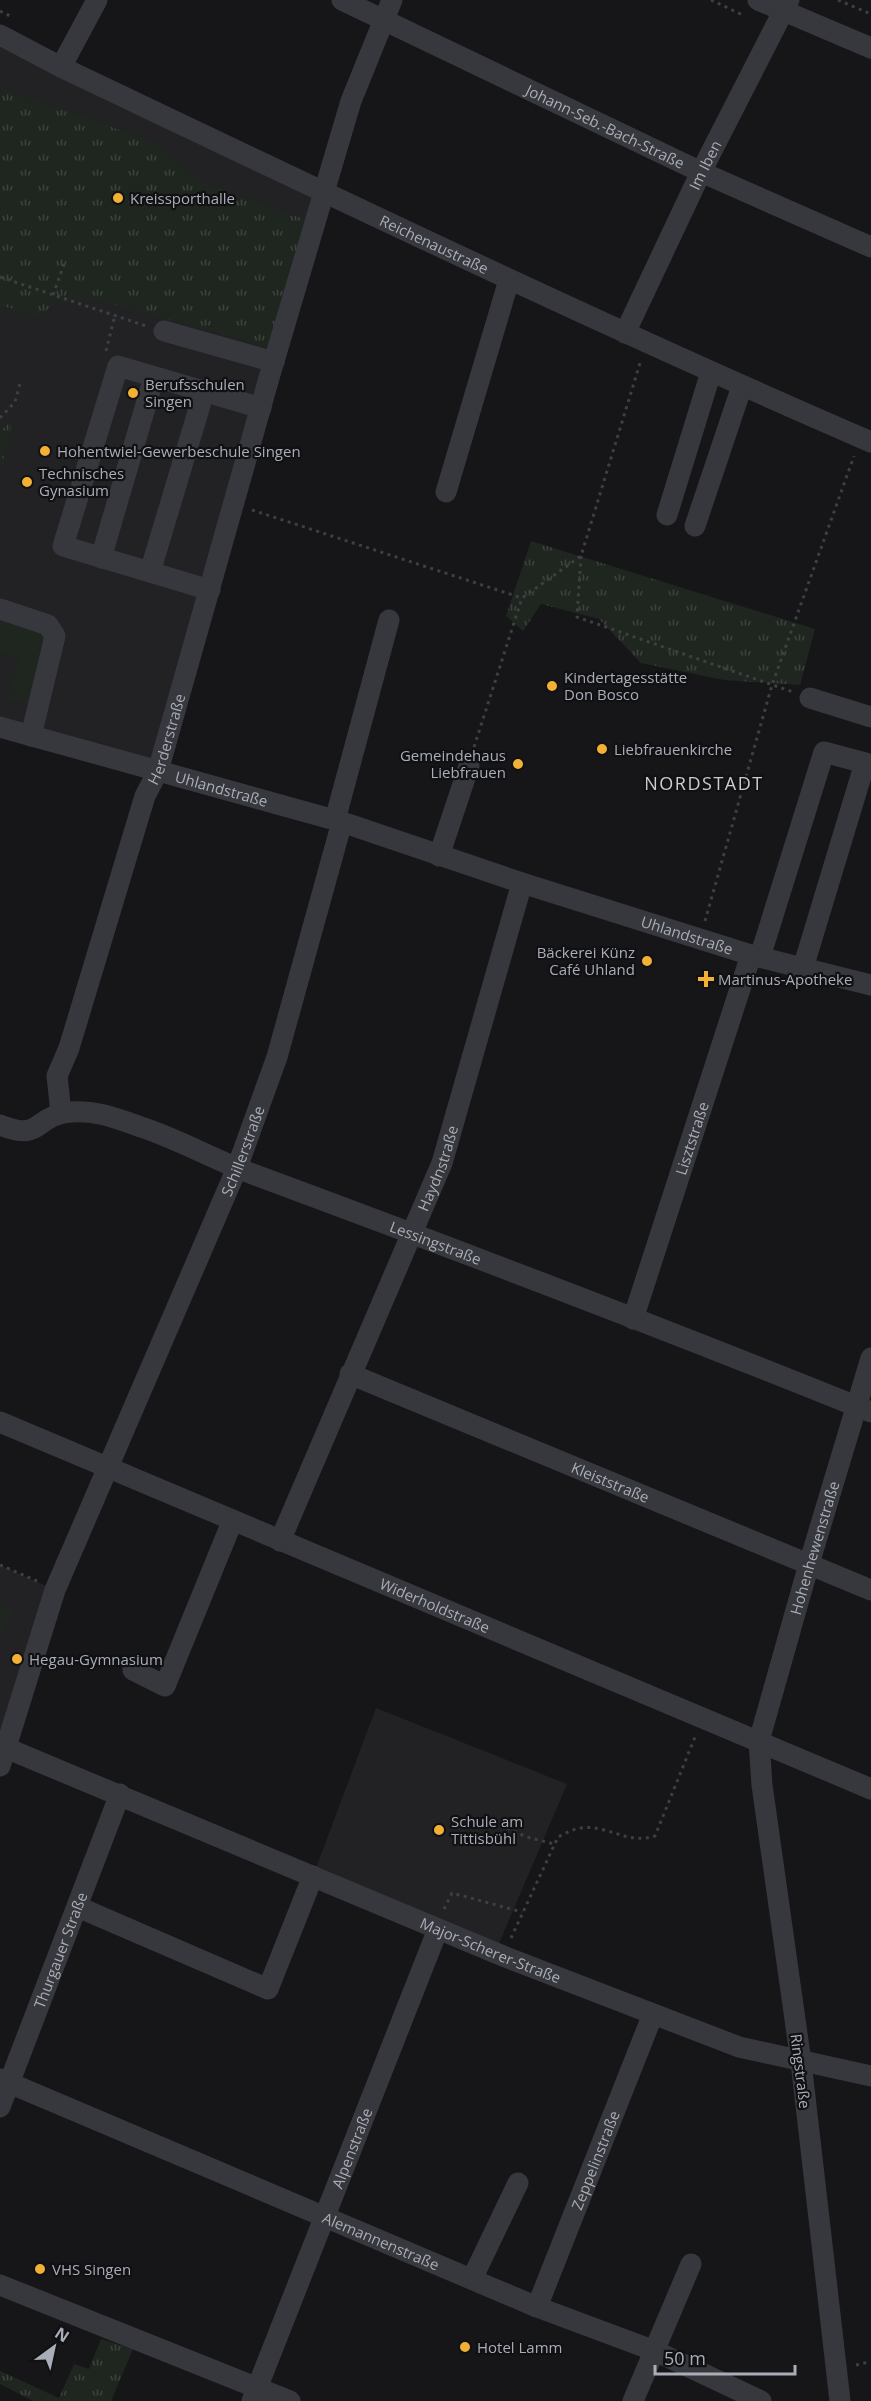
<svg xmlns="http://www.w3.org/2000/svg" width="871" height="2401" font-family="'Open Sans',sans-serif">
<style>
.built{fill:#222225}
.grass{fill:#1e261f}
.park{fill:url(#park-tufts)}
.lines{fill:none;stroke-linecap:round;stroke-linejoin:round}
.path{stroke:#3d3f44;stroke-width:3;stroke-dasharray:3 4.5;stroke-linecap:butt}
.minor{stroke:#37383d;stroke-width:21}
.poi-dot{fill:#f2b134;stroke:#111113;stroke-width:2}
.labels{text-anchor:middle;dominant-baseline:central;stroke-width:4.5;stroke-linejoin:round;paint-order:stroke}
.street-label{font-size:15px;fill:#a8adb8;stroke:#111113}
.poi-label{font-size:15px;fill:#a8adb8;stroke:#111113;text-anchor:start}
.quarter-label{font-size:18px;letter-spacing:1.5px;fill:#c9ccd4;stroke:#111113}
</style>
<defs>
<pattern id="park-tufts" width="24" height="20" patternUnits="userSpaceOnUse" patternTransform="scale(1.5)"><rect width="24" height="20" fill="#1e261f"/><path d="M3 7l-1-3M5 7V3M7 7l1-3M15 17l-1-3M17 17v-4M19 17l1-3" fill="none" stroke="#3c433d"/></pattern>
</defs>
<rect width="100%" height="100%" fill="#161618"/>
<path class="built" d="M0 35 324 193 158 771 0 727Z
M0 1565 55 1590 0 1766Z
M376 1708 567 1784 495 1953 313 1876Z"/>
<path class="grass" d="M0 620 45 634 34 705 7 698 19 659 0 652Z
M0 1604 13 1610 0 1640Z"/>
<path class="park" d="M4 90 149 140 206 185 307 220 269 347 94 299 54 303 40 317 0 305V102Z
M13 420 0 472V431Z
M531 541 815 629 800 685 724 680 641 663 599 619 541 604 523 631 506 616Z
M101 2339 133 2349 111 2401H33L0 2384V2371L59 2398 74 2364 89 2369Z"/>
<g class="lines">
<path class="path" d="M711 0 745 16
M838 0 871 14
M0 11 12 17
M0 277 146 326
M53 295 64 264
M106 351 115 315
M0 418 15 402 21 380
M252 510 522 598 581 556 641 360
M581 556 577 617 793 692
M474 747 522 598
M705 921 772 685 854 456
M0 1565 37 1581
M500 1825 527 1837 554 1844
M444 1909 452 1893 522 1912
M511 1938 558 1837C564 1834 573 1829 580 1828 608 1824 626 1845 655 1836L695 1737
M856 2365 869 2362"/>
<g class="minor">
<path id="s1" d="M342 0 701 172 871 247"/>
<path d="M758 0 871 48"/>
<path id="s2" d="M0 35 61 67C330 195 598 324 871 442"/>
<path d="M61 67 97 0"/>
<path d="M164 331 274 362"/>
<path id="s3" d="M625 333 701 172 789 0"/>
<path d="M446 492 509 280"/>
<path d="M667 515 711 372"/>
<path d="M695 526 742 386"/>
<path d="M101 558 154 377"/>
<path d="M150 572 204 392"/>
<path d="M210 590 63 546 118 366 261 408"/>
<path d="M0 609 48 625 55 636 31 736"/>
<path d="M810 698 871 717"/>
<path id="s4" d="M0 727 342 822 522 883 751 955 871 985"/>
<path d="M335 820 389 620"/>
<path d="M439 856 469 766"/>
<path d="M760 957 824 752 865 763 803 968"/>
<path id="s5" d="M61 1113 57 1076 69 1048 145 796 158 771 269 378 351 101 392 0"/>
<path id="s6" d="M0 1125C41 1141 33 1119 64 1113 91 1108 116 1118 141 1127 181 1140 218 1162 258 1176 463 1252 668 1330 871 1412"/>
<path id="s7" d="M633 1319 751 955"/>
<path id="s8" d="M350 1374 871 1590"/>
<path id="s9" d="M0 1422 871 1789"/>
<path id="s10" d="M280 1541 442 1163 522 883"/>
<path d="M133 1670 165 1686 232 1522"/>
<path id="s11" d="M6 1748 503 1956 739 2047 871 2076"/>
<path id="s12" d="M0 1766 55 1590 237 1168 277 1057 342 822"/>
<path d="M78 1907 268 1989 313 1876"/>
<path id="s13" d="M0 2079 537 2307 655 2351 761 2401"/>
<path id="s14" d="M0 2107 120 1794"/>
<path d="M472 2279 518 2183"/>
<path d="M0 2285 290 2401"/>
<path id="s15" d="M537 2307 653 2014"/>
<path id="s16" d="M252 2401 438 1929"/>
<path d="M633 2401 691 2264"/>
<path id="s17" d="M840 2401 801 2062 762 1785 759 1741 809 1564 871 1358"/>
</g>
</g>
<g class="poi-dot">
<circle cx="118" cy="198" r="6"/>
<circle cx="133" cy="393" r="6"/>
<circle cx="45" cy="451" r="6"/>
<circle cx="27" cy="482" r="6"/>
<circle cx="552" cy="686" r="6"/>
<circle cx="602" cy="749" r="6"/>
<circle cx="518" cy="764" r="6"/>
<circle cx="647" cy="961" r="6"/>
<path d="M703 970h6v6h6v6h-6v6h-6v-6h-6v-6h6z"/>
<circle cx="17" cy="1659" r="6"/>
<circle cx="439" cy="1830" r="6"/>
<circle cx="40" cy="2269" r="6"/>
<circle cx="465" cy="2347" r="6"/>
</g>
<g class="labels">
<g class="street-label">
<text stroke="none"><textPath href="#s1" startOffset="292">Johann-Seb.-Bach-Straße</textPath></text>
<text stroke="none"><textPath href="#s3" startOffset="186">Im Iben</textPath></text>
<text stroke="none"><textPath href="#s2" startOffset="482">Reichenaustraße</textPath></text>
<text stroke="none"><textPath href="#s5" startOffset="392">Herderstraße</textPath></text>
<text stroke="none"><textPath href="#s4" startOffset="230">Uhlandstraße</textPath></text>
<text stroke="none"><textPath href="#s4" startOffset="718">Uhlandstraße</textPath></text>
<text stroke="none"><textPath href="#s7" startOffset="190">Lisztstraße</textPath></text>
<text stroke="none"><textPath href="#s12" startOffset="662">Schillerstraße</textPath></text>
<text stroke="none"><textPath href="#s10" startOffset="405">Haydnstraße</textPath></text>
<text stroke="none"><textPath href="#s6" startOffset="465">Lessingstraße</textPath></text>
<text stroke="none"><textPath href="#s8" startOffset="282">Kleiststraße</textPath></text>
<text stroke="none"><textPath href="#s17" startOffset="866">Hohenhewenstraße</textPath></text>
<text stroke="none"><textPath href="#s9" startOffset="472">Widerholdstraße</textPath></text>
<text stroke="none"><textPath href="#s11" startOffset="525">Major-Scherer-Straße</textPath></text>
<text stroke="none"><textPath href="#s14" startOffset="168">Thurgauer Straße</textPath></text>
<text transform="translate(801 2071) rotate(83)">Ringstraße</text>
<text stroke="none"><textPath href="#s16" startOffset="272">Alpenstraße</textPath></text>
<text stroke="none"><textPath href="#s15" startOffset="158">Zeppelinstraße</textPath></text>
<text stroke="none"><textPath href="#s13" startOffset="414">Alemannenstraße</textPath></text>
</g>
<g class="poi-label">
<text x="130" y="198">Kreissporthalle</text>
<text x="145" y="384">Berufsschulen<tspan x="145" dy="17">Singen</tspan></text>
<text x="57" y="451">Hohentwiel-Gewerbeschule Singen</text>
<text x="39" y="473">Technisches<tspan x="39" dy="17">Gynasium</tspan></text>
<text x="564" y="677">Kindertagesstätte<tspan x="564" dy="17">Don Bosco</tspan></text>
<text x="614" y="749">Liebfrauenkirche</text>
<text x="506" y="755" text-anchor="end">Gemeindehaus<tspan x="506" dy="17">Liebfrauen</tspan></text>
<text x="635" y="952" text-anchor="end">Bäckerei Künz<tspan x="635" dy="17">Café Uhland</tspan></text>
<text x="718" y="979">Martinus-Apotheke</text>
<text x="29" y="1659">Hegau-Gymnasium</text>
<text x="451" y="1821">Schule am<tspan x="451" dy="17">Tittisbühl</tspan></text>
<text x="52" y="2269">VHS Singen</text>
<text x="477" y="2347">Hotel Lamm</text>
</g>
<g class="quarter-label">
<text x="704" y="783">NORDSTADT</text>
</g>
</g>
<g transform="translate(54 2347) rotate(33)" stroke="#111113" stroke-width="4.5" paint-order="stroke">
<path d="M0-4.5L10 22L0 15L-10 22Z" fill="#a8adb8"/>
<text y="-9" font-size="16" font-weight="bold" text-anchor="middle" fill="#a8adb8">N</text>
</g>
<path d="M655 2365v9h140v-9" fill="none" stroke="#a8adb8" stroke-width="3"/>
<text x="664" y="2365" font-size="18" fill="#a8adb8" stroke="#111113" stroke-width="4.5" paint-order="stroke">50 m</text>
</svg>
